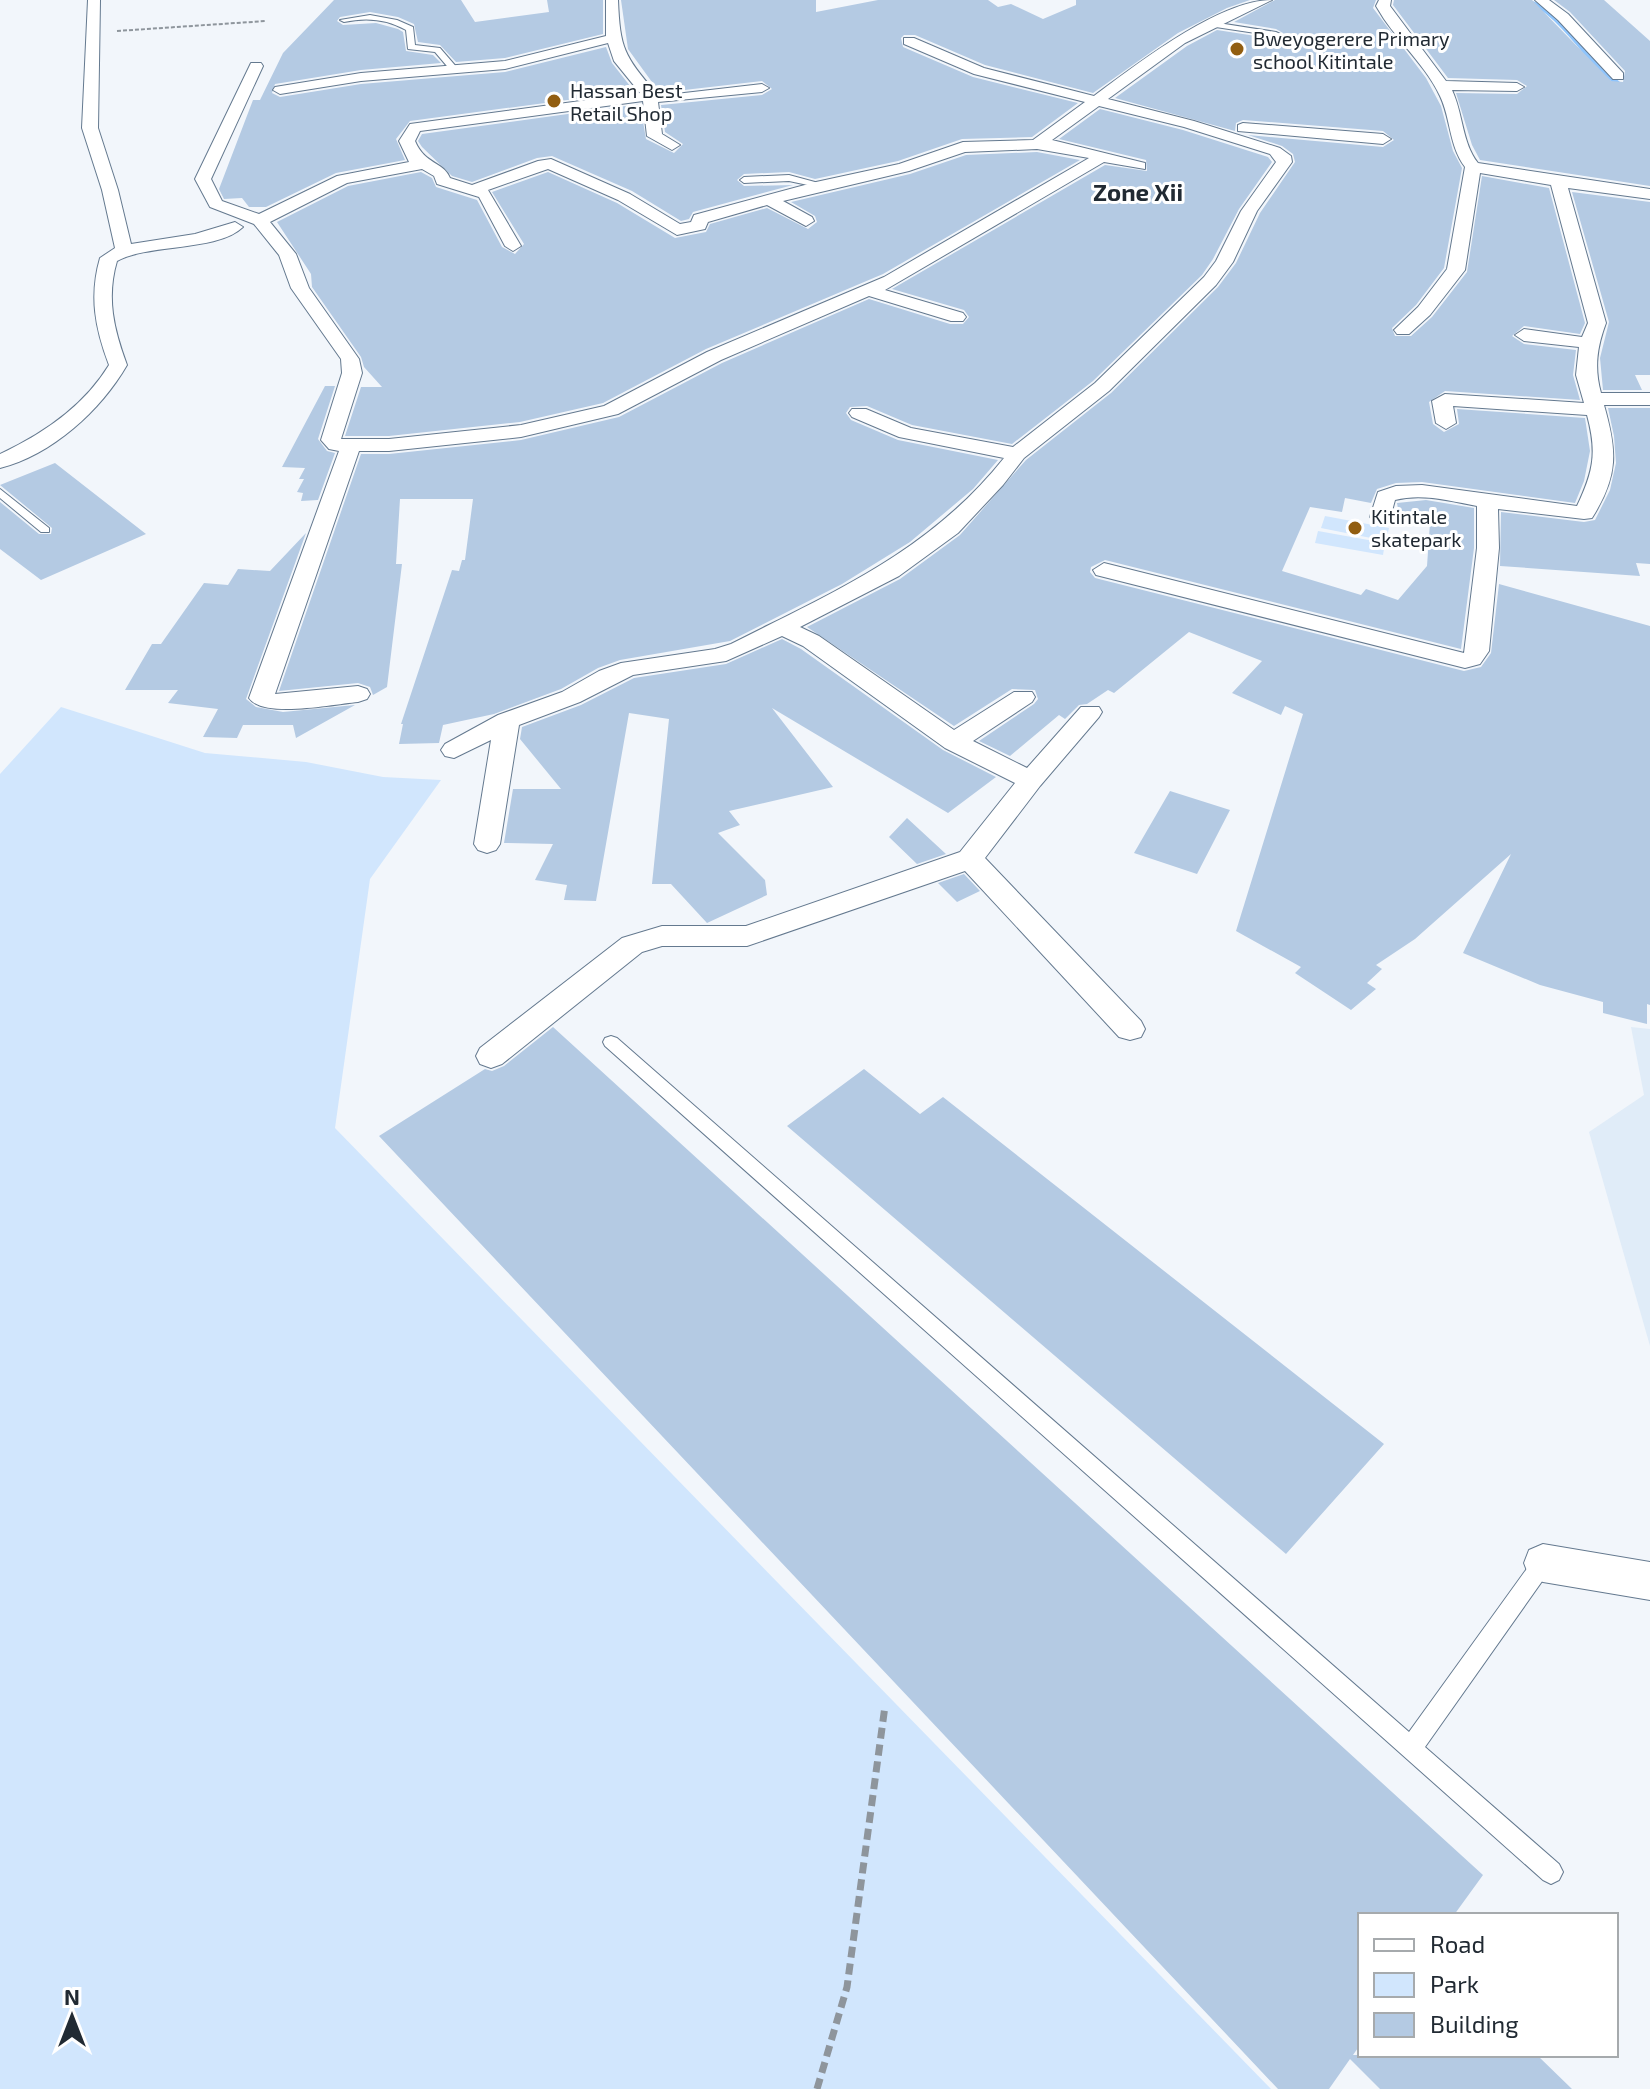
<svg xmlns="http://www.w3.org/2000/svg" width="1650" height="2089" font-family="'Exo 2',sans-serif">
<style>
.built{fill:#e0ecf8}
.green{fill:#d1e6fd}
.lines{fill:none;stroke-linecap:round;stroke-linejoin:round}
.stream{fill:#8fc5fd;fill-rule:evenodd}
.building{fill:#b4cae3}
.lane-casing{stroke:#64798f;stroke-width:2}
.street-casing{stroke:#64798f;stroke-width:2}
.path-far1{stroke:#8e959c;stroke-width:2;stroke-dasharray:4 2;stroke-linecap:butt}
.path{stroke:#8e959c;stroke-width:7;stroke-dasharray:11 6;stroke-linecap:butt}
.lane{fill:#fff;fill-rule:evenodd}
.street{fill:#fff;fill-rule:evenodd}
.poi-dot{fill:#925e11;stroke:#fff;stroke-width:3}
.labels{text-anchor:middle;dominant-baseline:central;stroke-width:6;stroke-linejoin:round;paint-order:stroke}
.far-poi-label{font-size:20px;fill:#212a33;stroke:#fff;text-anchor:start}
.far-quarter-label{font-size:24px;font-weight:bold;fill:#212a33;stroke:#fff}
</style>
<rect width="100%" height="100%" fill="#f2f6fb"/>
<path class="built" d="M1631 1027 1650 1029V1346L1589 1132 1644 1095Z"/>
<path class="green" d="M1325 516 1389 528 1386 541 1321 528Z
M1318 531 1385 543 1383 555 1315 543Z
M61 707 205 753 306 762 383 777 441 780 370 879 335 1128 1271 2089H0V774Z"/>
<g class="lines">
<path class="stream" d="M1528 0C1551 2 1586 50 1603 67 1610 74 1619 81 1627 88V90C1605 84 1579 46 1562 29 1552 18 1540 9 1528 0Z"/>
</g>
<path class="building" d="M334 0H461L475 22 549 12 547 0H603V34L505 58 456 62 440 45 418 42 414 24 398 17 370 12 340 17 337 21 343 25 376 23 398 29 403 32 406 51 433 55 441 63 361 70 275 84 272 93 280 97 361 84 505 72 606 47 612 63 634 91 410 121 396 139 405 160 336 173 266 207H249L242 198 224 199 219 189 253 100H260L283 53Z
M621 0H816V12L878 0H988L998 7 1011 4 1043 19 1076 5V0H1250L1227 8 1178 33 1093 93 985 65 915 35H904L901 38 903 47 973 77 1078 103 1032 137 962 139 898 161 815 179 789 172 744 174 737 180 744 186 793 185 693 212 689 219 681 221 632 191 552 156 537 158 472 182 452 176 422 147 418 141 422 134 640 104 646 139 674 153 683 144 665 132 661 105 762 95 772 89 762 81 667 92 657 89 628 49Z
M1275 0H1376L1373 8 1426 78 1441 106 1453 151 1462 168 1444 268 1416 305 1392 328 1395 336H1411L1432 317 1467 272 1482 176 1549 188 1585 323 1580 334 1524 326 1512 336 1524 344 1576 350 1573 375 1580 400 1445 391 1429 402 1433 424 1444 432 1459 424 1457 409 1585 418 1590 451 1584 481 1575 503 1422 482 1396 483 1377 489 1371 503 1345 498 1342 512 1310 507 1282 571 1361 595 1366 589 1398 600 1427 566 1430 523 1400 520 1397 503 1426 500 1474 508V548L1461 649 1105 560 1091 567 1090 572 1095 578 1464 671 1481 667 1491 653 1499 584 1650 626V1005L1647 1004V1024L1603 1013V1002L1540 985 1463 953 1511 854 1415 939 1376 965 1382 969 1367 983 1376 989 1351 1010 1295 973 1301 967 1236 931 1303 714 1285 706 1281 715 1232 693 1262 661 1189 632 1114 693 1108 690 1087 704 1079 705 1065 719 1059 715 1010 756 979 741 1034 704 1038 699 1035 690 1012 689 954 726 807 627 900 579 960 535 1026 460 1111 393 1218 287 1236 263 1260 213 1295 162 1293 154 1282 146 1248 135 1383 147 1394 140 1383 131 1243 120 1236 123 1235 131 1115 98 1187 46 1217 30 1276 39 1281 37 1283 33 1276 29 1234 22Z
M1394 0H1532L1611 81 1623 82 1625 71 1570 12 1554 0H1604L1650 41V186L1480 160 1472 145 1456 93 1517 94 1527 86 1517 80 1448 78 1393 5Z
M1100 109 1183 130 1268 157 1272 162 1239 209 1213 259 1202 275 1093 381 1012 444 912 425 867 406 850 407 846 413 851 420 898 440 998 460 973 489 910 542 842 584 730 641 620 660 598 668 561 689 494 714 443 725 439 743 399 744 403 724H401L452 570 459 571 462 560H465L473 499H400L396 564H402L387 687 373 695 370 687 358 683 279 691 361 454H389L521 440 619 417 722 363 869 299 950 324H963L969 317 964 310 892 289 1105 165 1147 171 1146 160 1059 139Z
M1037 152 1080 160 883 274 706 349 603 403 520 422 389 436H345L361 387H382L364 367 361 357 312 287 311 274 277 222 348 186 421 172 432 178 436 187 477 200 502 247 515 254 524 244 492 192 548 172 617 203 675 238 706 232 710 224 767 208 808 229 817 222 815 216 791 202 910 174 966 155Z
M1572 192 1650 202V375H1635L1642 390H1603L1600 358 1609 322Z
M325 386H335L318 439 327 451 335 453 318 500 301 501 303 493 297 492 304 479H299L305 468 282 467Z
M1608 408H1650V564L1636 563 1640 576 1500 566 1501 512 1584 522 1595 520 1610 490 1616 463 1614 436Z
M55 463 146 534 41 580 0 549V502L39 534H51L52 528 0 485Z
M306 533 246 699 256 707 283 712 355 705 296 738 293 725H243L237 738 203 737 218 709 168 703 178 690H125L152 644H161L204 583 228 585 238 569 270 571Z
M782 639 801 649 943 750 996 777 948 813 772 708 833 787 729 811 740 825 718 833 765 880 767 895 707 923 671 884H652L669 719 629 713 596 901 564 900 567 885 535 880 553 844 504 843 513 789H561L520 739 522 727 581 705 634 678 726 664Z
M1170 791 1230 810 1197 874 1134 853Z
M907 818 946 854 917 864 889 837Z
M964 874 980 891 957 902 938 883Z
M553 1027 1483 1875 1454 1915H1360V2045L1353 2055H1537L1572 2089H1380L1350 2059 1329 2089H1278L379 1136 485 1069 492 1071 504 1066Z
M864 1069 920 1114 943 1097 1384 1444 1286 1554 787 1126Z"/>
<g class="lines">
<defs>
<path id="lane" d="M370 15 397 20 413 27 415 45 440 48 459 70 452 72 435 52 408 49 406 30C387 19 366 17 344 22L340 20Z
M1212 22 1276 32 1280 34 1276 36 1209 26Z
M789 175 826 185 822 188 789 181 744 183 740 180 744 177Z
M0 489 49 528V532H41L0 498Z
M611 1036 617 1038 1409 1732 1536 1556 1543 1553 1550 1556 1553 1563 1550 1570 1425 1747 1559 1864 1563 1872 1559 1880 1551 1884 1543 1880 605 1046 603 1042 605 1038Z"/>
<path id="street" d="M88 0H100L98 128 118 190 131 244 195 234 235 222 243 227C217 252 150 243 117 261 106 298 114 330 127 365 101 410 52 455 0 468V454C43 434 84 406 109 365 95 328 89 296 100 258L115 248 102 190 82 128Z
M606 0H618C620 49 624 55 655 92L667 95 762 84 769 88 762 92 658 102 662 134 680 145 672 150 647 136 643 101 420 131 415 141C425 165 443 161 450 178L472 185 538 161 551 159 630 194 680 224 691 222 694 215 816 182 899 164 963 142 1033 140 1085 102 974 74 904 44V38H914L984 68 1094 96C1137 64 1219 0 1272 0L1185 43 1108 99 1194 121 1280 148 1291 156 1292 162 1257 211 1233 262 1216 285 1109 391 1024 458 1003 485 958 533 899 576 800 627 819 636 954 730 1014 692H1032L1035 697 1032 702 973 741 1027 768 1081 707H1099L1102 712 1099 717 1040 786 985 858 1141 1021 1145 1029 1141 1037 1130 1040 1119 1037 965 871 747 946H662L642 952 502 1064 491 1068 480 1064 476 1056 480 1048 622 938 662 926H746L960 852 1015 783 945 748 803 646 782 636 726 661 633 675 580 702 519 725 500 844 496 850 487 853 478 850 474 844 491 740 454 758 445 756 441 750 445 744 498 715 562 692 599 671 621 663 715 649 731 644C835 591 929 552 1004 458L899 437 852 417 849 413 852 409H866L911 428 1013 447 1095 383 1204 277 1216 261 1241 211 1276 162 1270 154 1184 127 1099 106 1052 140 1145 163V169L1104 162 885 290 963 313 966 317 963 321H951L869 296 721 360 618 414 521 437 389 451H359L275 694 358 686 367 689 370 694 367 699 358 702C334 704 263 719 249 698L339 451 329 449 321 440 342 373 341 359 291 288 279 255 254 224 210 207 195 179 251 63H261L263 66 211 179 222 201 259 214 337 176 409 162 399 141 410 124 640 93 614 61 608 43 505 69 361 81 280 94 273 90 275 87 361 73 505 61 606 36ZM1037 149 1089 158 884 277 707 352 604 406 521 425 389 439H341L362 373 359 359 309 288 296 254 270 222 347 183 422 169 434 176 437 184 479 197 505 246 513 251 521 246 488 190 548 169 618 200 677 235 705 229 708 222 767 205 806 226 814 221 812 217 783 201 909 171 965 152Z
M1379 0H1391L1390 6 1446 81 1517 83 1524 87 1517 91 1452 90C1463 113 1462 143 1478 163L1650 189V199L1568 188 1606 323C1597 347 1594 368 1601 393H1650V405H1604C1617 451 1619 475 1592 518L1584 519 1498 509 1499 548 1489 651 1480 664 1465 668 1096 575 1093 570 1104 563 1464 653 1477 548V506C1450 501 1422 493 1395 500L1389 522 1381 523 1370 517 1378 492 1396 486 1422 485 1577 506C1594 470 1597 452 1587 415L1453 406 1456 423 1446 429 1436 423 1432 401 1445 394 1584 403 1576 375 1579 347 1524 341 1515 335 1524 329 1582 337 1588 323 1551 185 1480 173 1465 270 1430 315 1409 334H1397L1394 330 1418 307 1447 269 1465 167C1449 146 1451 119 1440 96 1427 68 1402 45 1384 19L1376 6Z
M1535 0H1549L1568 14 1623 73V79H1613L1558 20Z
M1243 123 1383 134 1391 139 1383 144 1238 131V125Z
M1543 1544 1650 1562V1600L1543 1582 1529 1576 1524 1563 1529 1550Z"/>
</defs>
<use href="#lane" class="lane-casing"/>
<use href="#street" class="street-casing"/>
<path class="path-far1" d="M117 31 266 21"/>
<path class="path" d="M817 2089 847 1987 885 1706"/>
<use href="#lane" class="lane"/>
<use href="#street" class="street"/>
</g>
<g class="poi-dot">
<circle cx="1237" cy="49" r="8"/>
<circle cx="554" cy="101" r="8"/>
<circle cx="1355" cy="528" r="8"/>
</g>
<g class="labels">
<g class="far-poi-label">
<text x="1253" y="38">Bweyogerere Primary<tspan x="1253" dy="23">school Kitintale</tspan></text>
<text x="570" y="90">Hassan Best<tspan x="570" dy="23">Retail Shop</tspan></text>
<text x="1371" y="516">Kitintale<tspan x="1371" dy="23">skatepark</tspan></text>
</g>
<g class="far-quarter-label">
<text x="1138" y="191">Zone Xii</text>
</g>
</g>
<rect x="1358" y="1913" width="260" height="144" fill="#ffffff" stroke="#a6aaad" stroke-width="2"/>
<rect x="1374" y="1939" width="40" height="12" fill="#ffffff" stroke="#a6aaad" stroke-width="2"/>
<text x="1430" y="1953" font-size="24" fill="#212a33">Road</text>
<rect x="1374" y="1973" width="40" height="24" fill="#d1e6fd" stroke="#a6aaad" stroke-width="2"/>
<text x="1430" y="1993" font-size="24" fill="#212a33">Park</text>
<rect x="1374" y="2013" width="40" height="24" fill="#b4cae3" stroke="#a6aaad" stroke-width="2"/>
<text x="1430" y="2033" font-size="24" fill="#212a33">Building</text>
<g transform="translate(72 2017)" stroke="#ffffff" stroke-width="6" paint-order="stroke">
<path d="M0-6L14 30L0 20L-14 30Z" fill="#212a33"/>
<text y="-12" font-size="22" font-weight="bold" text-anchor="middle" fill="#212a33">N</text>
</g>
</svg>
